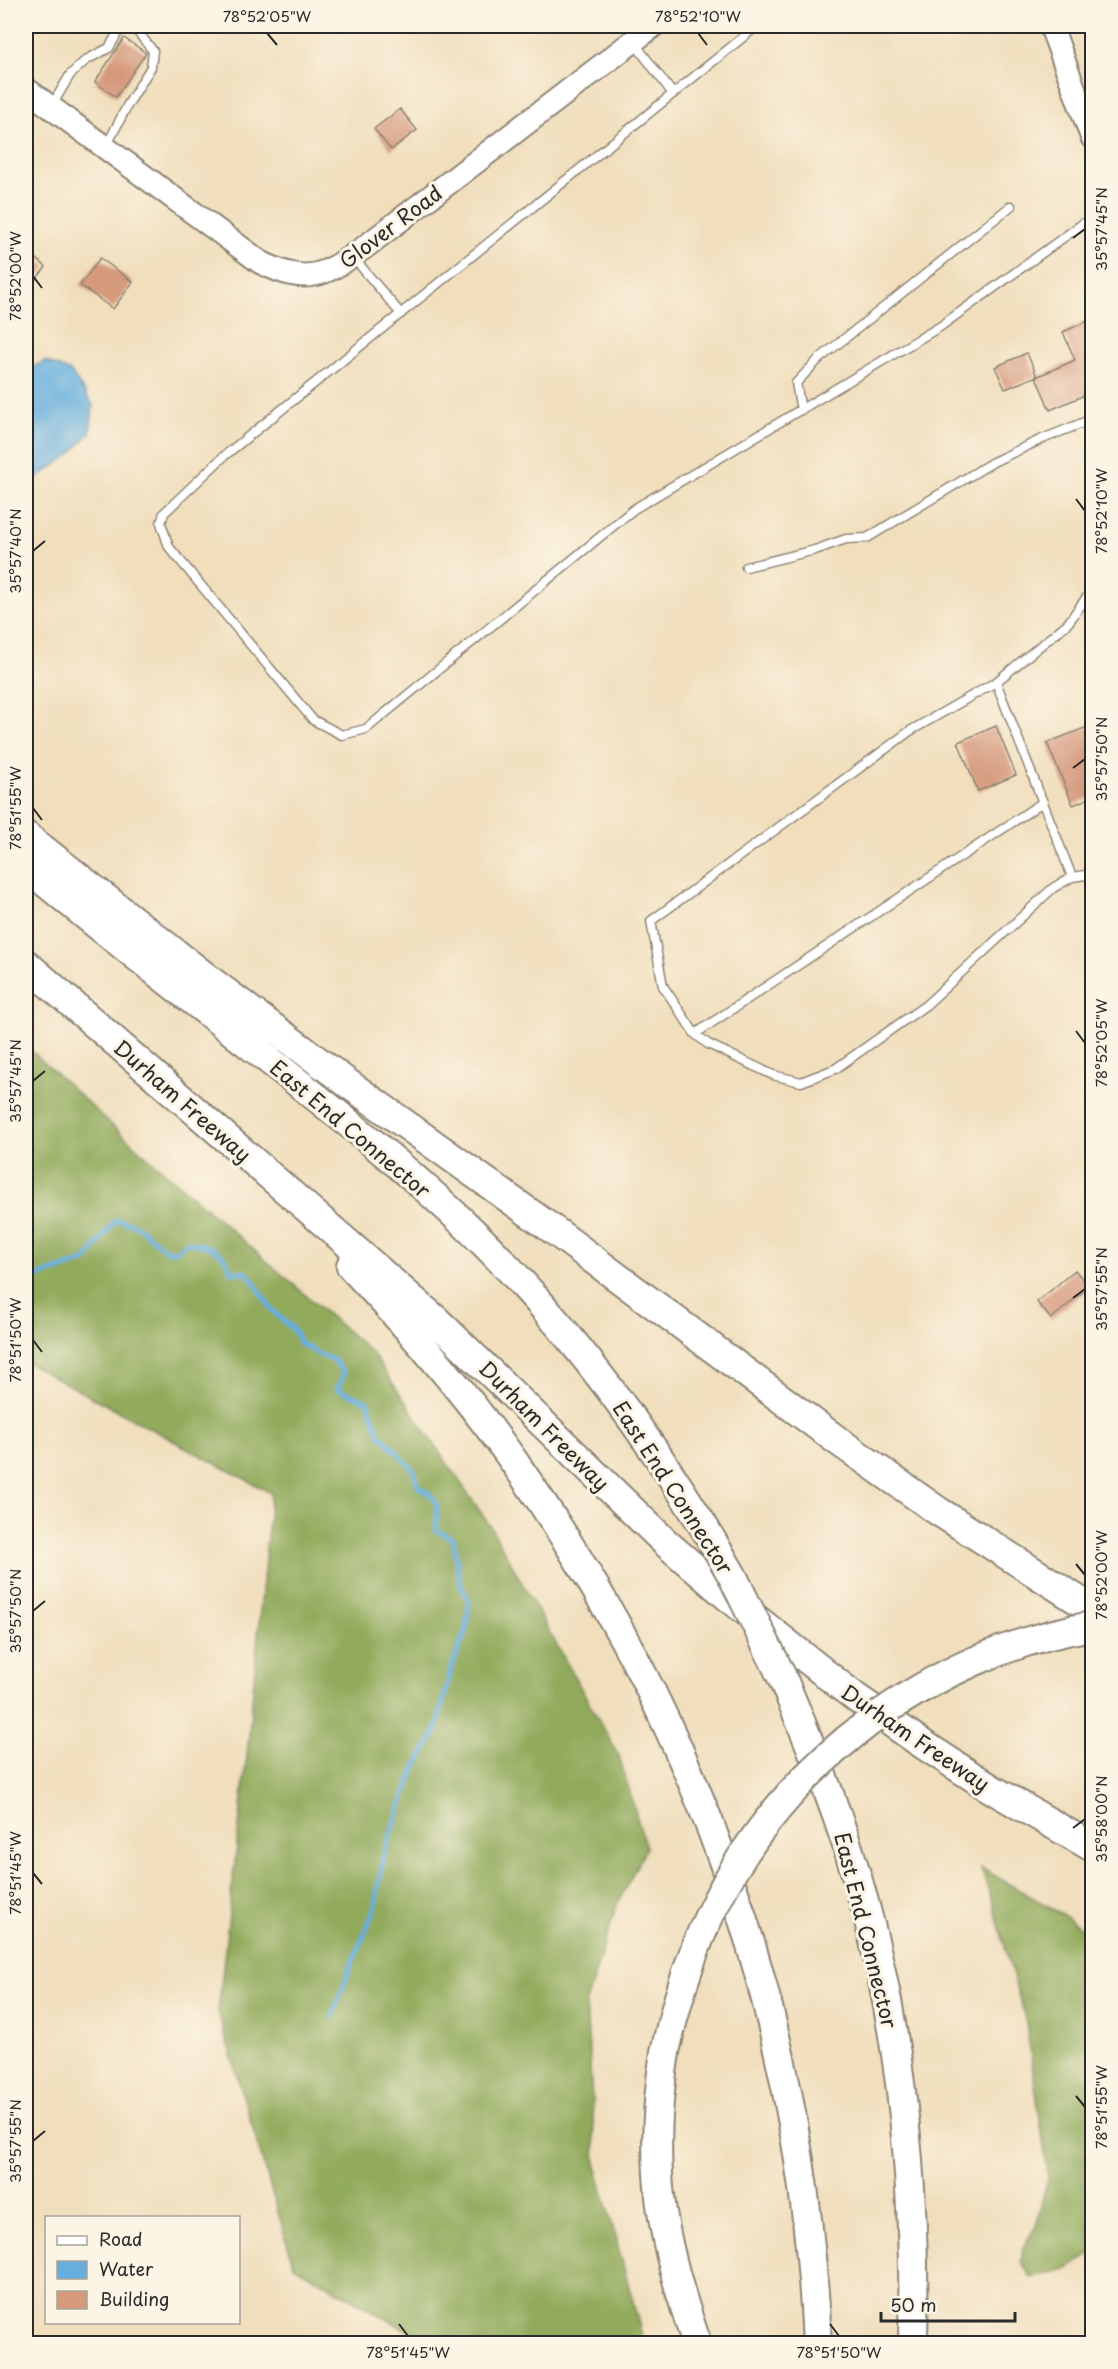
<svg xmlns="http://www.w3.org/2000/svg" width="1118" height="2369" font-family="'Playpen Sans',sans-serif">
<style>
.forest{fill:#91aa5c;stroke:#5e6a44;stroke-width:1.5}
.water{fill:#65aedd;stroke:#486c84;stroke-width:1.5}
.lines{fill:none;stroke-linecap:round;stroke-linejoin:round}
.stream{stroke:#65aedd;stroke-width:5}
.building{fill:#d5997c}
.lane-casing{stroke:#8e8474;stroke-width:11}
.secondary-casing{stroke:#8e8474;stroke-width:26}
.highway-casing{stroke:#8e8474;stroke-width:32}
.lane{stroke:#fff;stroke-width:8}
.secondary{stroke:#fff;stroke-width:22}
.highway{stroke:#fff;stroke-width:28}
.highway-bridge-casing{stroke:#8e8474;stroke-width:32;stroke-linecap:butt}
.highway-bridge{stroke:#fff;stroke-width:28}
.ticks{fill:none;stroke:#2b2b2b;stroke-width:2}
.labels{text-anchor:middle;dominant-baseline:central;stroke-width:6;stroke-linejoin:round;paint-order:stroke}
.street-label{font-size:21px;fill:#2b2b2b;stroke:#fcf5e5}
.neatline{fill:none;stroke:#2b2b2b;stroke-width:2}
.ticks-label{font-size:15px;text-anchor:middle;fill:#2b2b2b}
</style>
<rect width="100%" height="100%" fill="#fcf5e5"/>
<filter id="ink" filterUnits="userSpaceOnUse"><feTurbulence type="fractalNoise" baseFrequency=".0167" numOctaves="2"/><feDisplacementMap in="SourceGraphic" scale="12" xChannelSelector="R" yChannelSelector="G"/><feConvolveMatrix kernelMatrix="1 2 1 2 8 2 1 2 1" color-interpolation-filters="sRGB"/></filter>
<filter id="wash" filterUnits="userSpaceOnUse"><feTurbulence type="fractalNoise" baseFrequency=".008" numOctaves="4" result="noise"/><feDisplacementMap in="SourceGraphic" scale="24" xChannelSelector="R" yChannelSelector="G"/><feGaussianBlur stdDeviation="1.35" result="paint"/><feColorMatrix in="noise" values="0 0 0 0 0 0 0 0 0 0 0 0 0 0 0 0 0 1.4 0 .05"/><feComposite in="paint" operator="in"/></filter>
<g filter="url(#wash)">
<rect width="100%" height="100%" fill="#f0debc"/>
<path class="forest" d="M26 1046 136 1147 372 1353 490 1526 619 1756 646 1848 616 1907 586 2002 596 2164 644 2343H429L294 2266 218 2012 247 1755 271 1493 26 1362Z
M981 1868 1063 1915 1092 1936V2252L1070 2268 1031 2278 1021 2261 1023 2247 1036 2226 1048 2176 1026 2022 994 1907Z"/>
<path class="water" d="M45 361 71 372 93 405 90 433 70 455 26 485V371Z"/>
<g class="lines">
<path class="stream" d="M26 1280 85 1261 116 1220 136 1225 167 1251 178 1250 186 1242C209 1246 224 1248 231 1272H246C256 1284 262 1294 270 1307 279 1320 297 1327 299 1343 313 1349 318 1357 334 1360L344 1374 337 1389 367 1401 379 1433 414 1471 418 1487C440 1496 438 1509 436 1530L453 1539 460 1583 469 1603 466 1629 451 1669 436 1731 414 1770 384 1853 374 1911 351 1965 332 2017"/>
</g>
<g id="blocks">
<path class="building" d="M124 38 146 53 116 97 95 82Z
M400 109 417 130 391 150 374 129Z
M26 250 46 267 34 282 26 275Z
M100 258 133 282 113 309 80 285Z
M1092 319V392L1050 410 1036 377 1075 360 1063 332Z
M1027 353 1037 376 1005 389 995 367Z
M1092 725V797L1073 805 1047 743Z
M996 726 1016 775 978 791 958 742Z
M1075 1270 1089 1287 1051 1319 1037 1302Z"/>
</g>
</g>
<g filter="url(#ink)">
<use href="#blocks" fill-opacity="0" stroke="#8e8474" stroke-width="1.5"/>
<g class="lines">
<defs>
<path id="lane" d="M757 26 223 457 164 513 161 523 169 547 313 720 342 735 366 729 634 509 941 326 1092 217
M633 41 673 94
M51 107 70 75 86 60 109 48 121 27 137 31 153 51 151 67 127 106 106 147
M353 257 401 314
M801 410 796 383 819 359 1011 206
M746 567 815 550 846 539 867 538 993 462 1040 440 1092 419
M1092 590 1068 623 996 682 910 731 651 921 663 986 695 1034 708 1044 773 1075 801 1082 835 1069 926 1005 1053 888 1072 877 1092 874
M996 682 1072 877
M695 1034 1043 802"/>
<path id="secondary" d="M1051 26 1092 137
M26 89 260 262C308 286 324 276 365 247L653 26"/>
<path id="highway" d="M26 836 216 985 346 1082 559 1234 838 1441 938 1511 1092 1609
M26 866C105 933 187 996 269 1060 342 1117 415 1175 481 1240 567 1326 640 1424 704 1527
M26 964 436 1320 666 1543 727 1596 855 1697 921 1743 990 1788 1092 1847
M351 1266C413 1332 473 1401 524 1476 705 1738 803 2025 817 2344
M781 1675C813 1750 843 1824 864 1902 904 2046 916 2194 913 2344
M665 2052C647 2164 660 2237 697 2344"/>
</defs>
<use href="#lane" class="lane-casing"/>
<use href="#secondary" class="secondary-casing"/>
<use href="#highway" class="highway-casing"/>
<use href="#lane" class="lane"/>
<use href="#secondary" class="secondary"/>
<use href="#highway" class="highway"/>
<defs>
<path id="highway-bridge" d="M704 1527 732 1575 781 1675
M665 2052C676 2003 690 1955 712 1910 783 1762 932 1653 1092 1626"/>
</defs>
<use href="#highway-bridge" class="highway-bridge-casing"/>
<use href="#highway-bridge" class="highway-bridge"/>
</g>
</g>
<path class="ticks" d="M267 33 277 45M698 33 707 45M1073 238 1085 229M33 276 42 288M1076 499 1085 511M33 551 45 541M1073 768 1085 759M33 808 42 820M1076 1031 1085 1043M33 1081 45 1071M1073 1298 1085 1289M33 1340 42 1352M1076 1564 1085 1575M33 1611 45 1601M1073 1828 1085 1819M33 1873 42 1884M1076 2096 1085 2107M33 2141 45 2131M399 2324 408 2336M830 2324 839 2336"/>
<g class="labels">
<g class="street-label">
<text transform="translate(390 226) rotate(-37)">Glover Road</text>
<text transform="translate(183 1100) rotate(41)">Durham Freeway</text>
<text transform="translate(351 1128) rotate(40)">East End Connector</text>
<text transform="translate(545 1425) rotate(45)">Durham Freeway</text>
<text transform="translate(674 1487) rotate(57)">East End Connector</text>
<text transform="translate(916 1737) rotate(34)">Durham Freeway</text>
<text transform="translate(867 1930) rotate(76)">East End Connector</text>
</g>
</g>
<rect width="1118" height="2369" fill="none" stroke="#fcf5e5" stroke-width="66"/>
<rect x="45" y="2216" width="195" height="108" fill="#fcf5e5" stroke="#a8a49b" stroke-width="1.5"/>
<rect x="57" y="2236" width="30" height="9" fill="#ffffff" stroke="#a8a49b" stroke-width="1.5"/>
<text x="99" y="2246" font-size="18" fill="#2b2b2b">Road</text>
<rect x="57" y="2261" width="30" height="18" fill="#65aedd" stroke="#a8a49b" stroke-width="1.5"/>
<text x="99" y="2276" font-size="18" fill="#2b2b2b">Water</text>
<rect x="57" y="2291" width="30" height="18" fill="#d5997c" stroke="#a8a49b" stroke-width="1.5"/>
<text x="99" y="2306" font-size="18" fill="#2b2b2b">Building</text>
<path d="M881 2312v9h134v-9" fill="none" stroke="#2b2b2b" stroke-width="3"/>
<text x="890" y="2312" font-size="18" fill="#2b2b2b" stroke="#fcf5e5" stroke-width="4.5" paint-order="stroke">50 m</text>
<rect x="33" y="33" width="1052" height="2303" class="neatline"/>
<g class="ticks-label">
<text x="267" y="22">78°52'05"W</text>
<text x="698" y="22">78°52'10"W</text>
<text transform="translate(1102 229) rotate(-90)" y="5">35°57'45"N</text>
<text transform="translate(16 276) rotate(-90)" y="5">78°52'00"W</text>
<text transform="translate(1102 511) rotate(-90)" y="5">78°52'10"W</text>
<text transform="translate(16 551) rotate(-90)" y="5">35°57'40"N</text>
<text transform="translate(1102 759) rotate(-90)" y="5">35°57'50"N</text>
<text transform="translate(16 808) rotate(-90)" y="5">78°51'55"W</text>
<text transform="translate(1102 1043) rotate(-90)" y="5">78°52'05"W</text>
<text transform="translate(16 1081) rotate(-90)" y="5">35°57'45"N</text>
<text transform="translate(1102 1289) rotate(-90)" y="5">35°57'55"N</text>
<text transform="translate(16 1340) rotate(-90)" y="5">78°51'50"W</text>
<text transform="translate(1102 1575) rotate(-90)" y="5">78°52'00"W</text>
<text transform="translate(16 1611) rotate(-90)" y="5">35°57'50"N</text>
<text transform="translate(1102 1819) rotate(-90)" y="5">35°58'00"N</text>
<text transform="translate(16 1873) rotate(-90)" y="5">78°51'45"W</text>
<text transform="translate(1102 2107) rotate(-90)" y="5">78°51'55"W</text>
<text transform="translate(16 2141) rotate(-90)" y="5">35°57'55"N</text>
<text x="408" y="2358">78°51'45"W</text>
<text x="839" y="2358">78°51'50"W</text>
</g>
</svg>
